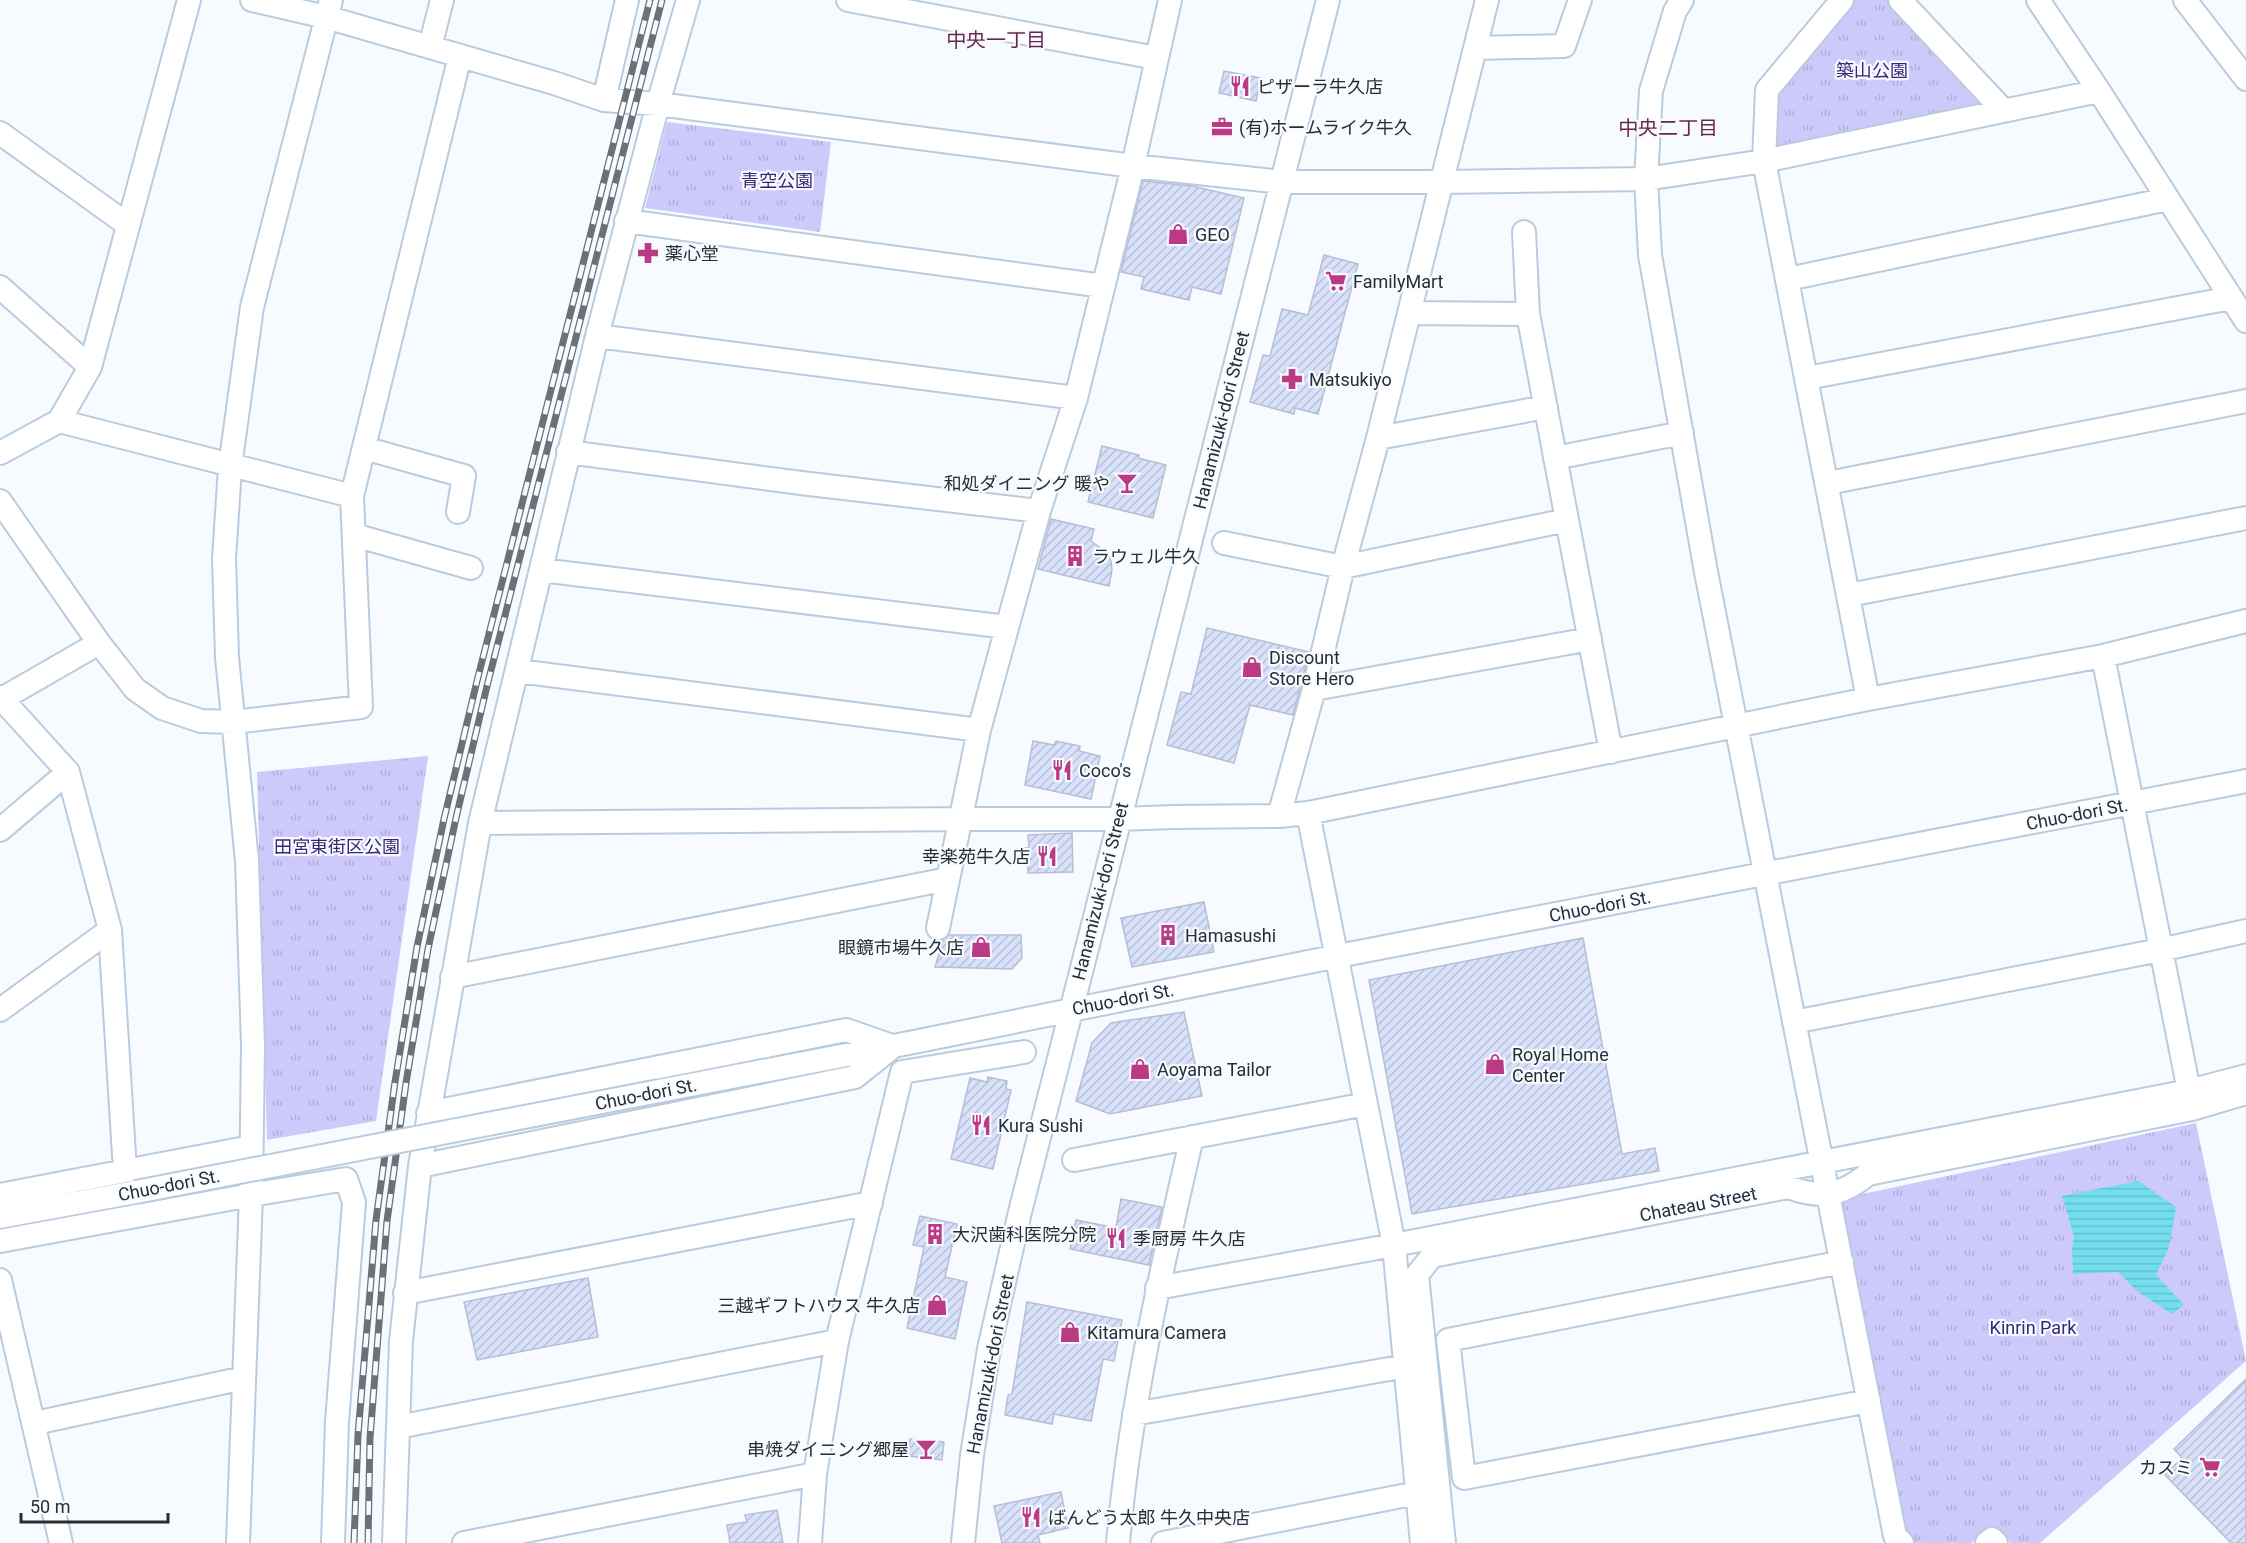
<svg xmlns="http://www.w3.org/2000/svg" width="2246" height="1543" font-family="Roboto,'Noto Sans JP',sans-serif">
<style>
.park{fill:url(#park-tufts)}
.water{fill:url(#water-rules)}
.building{fill:url(#building-hatch);stroke:#b5bed5;stroke-width:1.5}
.lines{fill:none;stroke-linecap:round;stroke-linejoin:round}
.minor-casing{stroke:#b9ccdf;stroke-width:26}
.minor{stroke:#fff;stroke-width:22}
.rail-casing{stroke:#6b7177;stroke-width:7}
.rail{stroke:#f7fbff;stroke-width:4.5;stroke-dasharray:14;stroke-linecap:butt}
.minor-bridge-casing{stroke:#b9ccdf;stroke-width:26;stroke-linecap:butt}
.minor-bridge{stroke:#fff;stroke-width:22}
.labels{text-anchor:middle;dominant-baseline:central;stroke-width:4.5;stroke-linejoin:round;paint-order:stroke}
.park-label{font-size:18px;fill:#392576;stroke:#f7fbff}
.poi-label{font-size:18px;fill:#262e35;stroke:#f7fbff;text-anchor:start}
.street-label{font-size:18px;fill:#262e35;stroke:#f7fbff}
.neighbourhood-label{font-size:20px;fill:#68284b;stroke:#f7fbff}
</style>
<defs>
<pattern id="park-tufts" width="24" height="20" patternUnits="userSpaceOnUse" patternTransform="scale(1.5)"><rect width="24" height="20" fill="#cec9fb"/><path d="M3 7l-1-3M5 7V3M7 7l1-3M15 17l-1-3M17 17v-4M19 17l1-3" fill="none" stroke="#b1add8"/></pattern>
<pattern id="water-rules" width="6" height="5" patternUnits="userSpaceOnUse" patternTransform="scale(1.5)"><rect width="6" height="5" fill="#73deee"/><path d="M0 2.5h6" fill="none" stroke="#63bfcd"/></pattern>
<pattern id="building-hatch" width="6" height="6" patternUnits="userSpaceOnUse" patternTransform="scale(1.5)"><rect width="6" height="6" fill="#d8e1f9"/><path d="M-1 1l2-2M0 6l6-6M5 7l2-2" fill="none" stroke="#b9c1d6"/></pattern>
</defs>
<rect width="100%" height="100%" fill="#f7fbff"/>
<path class="park" d="M1842 0H1900L2004 111 1764 161 1767 90Z
M667 122 831 142 820 232 645 208Z
M428 756 376 1121 267 1140 257 772Z
M2196 1123 2246 1361 2040 1543H2011L1993 1526 1971 1543H1915L1906 1534 1839 1199Z"/>
<path class="water" d="M2138 1181 2176 1207 2169 1247 2156 1275 2184 1305 2172 1314 2137 1291 2118 1272 2073 1274 2072 1249 2074 1236 2062 1196Z"/>
<path class="building" d="M1224 71 1261 78 1256 101 1219 93Z
M1143 181 1192 186 1244 198 1221 294 1192 287 1189 300 1141 289 1144 277 1121 272Z
M1324 255 1358 264 1318 414 1295 408 1294 414 1250 402 1263 355 1270 356 1282 309 1308 315Z
M1102 446 1139 455 1138 458 1166 465 1153 518 1088 502Z
M1051 519 1094 529 1091 541 1106 552 1111 561 1112 570 1109 586 1038 569Z
M1207 628 1309 652 1293 715 1250 705 1234 763 1167 745 1181 692 1191 694Z
M1033 741 1054 745 1056 741 1080 746 1079 751 1100 756 1091 799 1025 785Z
M1072 833 1073 872 1028 873V864H1021L1020 848H1029L1028 835Z
M1204 902 1214 952 1132 967 1121 918Z
M949 935H1021L1022 958 1012 969 935 967 943 940Z
M1583 938 1622 1154 1655 1148 1659 1171 1412 1214 1369 980Z
M1184 1012 1202 1096 1110 1114 1076 1101 1092 1043 1111 1023Z
M988 1077 1007 1081 1006 1089 1011 1090 993 1169 951 1159 970 1078 987 1082Z
M1121 1199 1162 1207 1149 1265 1070 1249 1076 1220 1116 1228Z
M920 1216 957 1224 945 1277 967 1282 955 1339 907 1328 924 1247 913 1245Z
M588 1278 598 1337 477 1360 464 1302Z
M1027 1302 1122 1320 1114 1361 1103 1359 1091 1421 1054 1414 1052 1424 1005 1415 1008 1395 1012 1394Z
M2246 1379V1543H2231L2165 1475 2182 1458 2174 1449Z
M910 1439 944 1442 942 1460 908 1456Z
M1061 1492 1068 1528 1038 1535 1040 1543H1002L994 1506Z
M777 1510 783 1543H730L727 1525 747 1522 745 1515Z"/>
<g class="lines">
<defs>
<path id="minor" d="M252 0 326 17 554 83 604 100 658 104 1133 166 1282 182H1443L1646 179 1764 161 2099 91
M848 0 1156 58
M1682 0 1675 11 1651 91 1646 179 1650 255 1706 572 1895 1536 1902 1543
M1842 0 1767 90 1764 161 1868 699
M1900 0 2004 111
M2038 0 2099 91 2246 321
M2185 0 2246 79
M430 47 442 0
M1476 48 1564 46 1580 0
M604 100 627 0
M0 133 128 225
M626 221 1103 286
M1524 232 1528 314
M1788 279 2168 199
M0 287 90 367
M1409 313 1528 314 1611 752
M597 336 1076 398
M1807 378 2231 298
M59 421 352 496
M1378 438 1546 407
M364 448 464 476 458 512
M568 452 801 483 1039 511
M0 453 59 421 90 367 189 0
M1555 458 1682 433
M1828 483 2246 401
M0 501 99 643 135 689 162 708 201 721 234 722 361 707 352 496 460 56
M354 535 471 568
M1224 543 1343 567 1567 520
M541 570 1007 627
M1849 595 2246 518
M2103 656 2189 1091
M518 671 979 730
M1314 689 1590 639
M0 697 68 772 0 830
M0 700 99 643
M68 772 110 930 125 1171
M1308 813 1394 1245 1422 1543
M1279 816 1314 689 1343 567 1378 438 1487 0
M480 823 962 819H1118L1174 817 1279 816 1308 813 1868 699 2103 656 2246 621
M938 928 979 730 1039 511 1076 398 1133 166 1170 0
M452 977 948 879
M0 1010 110 930
M1794 1022 2160 950 2246 931
M659 1091 914 1042 1338 956 2246 781
M428 1113 846 1030 892 1046
M1074 1160 1366 1104
M420 1166 855 1077 890 1049
M0 1195 251 1147
M0 1217 136 1192
M0 1241 251 1195 346 1179 354 1202 337 1422 333 1543
M1842 1262 1448 1340 1464 1478 1869 1401
M0 1280 61 1543
M1157 1288 1394 1245 2189 1091 2246 1076
M405 1293 871 1203
M1134 1414 1406 1366
M35 1423 244 1378
M398 1427 837 1341
M238 1543 251 1195 253 1045 247 861 227 657 224 559 230 467 252 307 331 0
M394 1543 401 1341 420 1166 480 823 597 336 658 104 688 0
M464 1543 815 1474
M810 1543 815 1474 837 1341 902 1072 1024 1052
M963 1543 972 1455 989 1349 1020 1212 1328 0
M1118 1543C1130 1406 1161 1271 1192 1137
M1163 1543 1417 1493
M1444 1543 1417 1275 1432 1256 1788 1187C1821 1199 1841 1196 1868 1174L2192 1109 2246 1093
M1987 1543 1992 1539 1996 1543"/>
</defs>
<use href="#minor" class="minor-casing"/>
<use href="#minor" class="minor"/>
<defs>
<path id="rail" d="M354 1543 358 1435 376 1220 395 1082 417 947 444 819 477 681 650 0
M368 1543 370 1438 387 1221 406 1083 428 949 456 818 487 686 662 0"/>
</defs>
<use href="#rail" class="rail-casing"/>
<use href="#rail" class="rail"/>
<defs>
<path id="minor-bridge" d="M136 1192 659 1091"/>
</defs>
<use href="#minor-bridge" class="minor-bridge-casing"/>
<use href="#minor-bridge" class="minor-bridge"/>
</g>
<defs>
<symbol id="restaurant-bare" viewBox="-9 -9 18 18"><path d="M-5-6h1v4h1v-4h1v4h1v-4h1v5L-1.5 .5V6h-2V.5L-5-1ZM5-6V6H3V1.5H1.5Q1.5-4 5-6Z" fill="#bb3a84" stroke="#f7fbff" stroke-width="2.5" paint-order="stroke"/></symbol>
<symbol id="office-bare" viewBox="-9 -9 18 18"><path d="M-6-3h4V-5.5h4V-3h4V5H-6ZM-1-4.5V-3h2v-1.5ZM-6 0V1H6V0Z" fill="#bb3a84" stroke="#f7fbff" stroke-width="2.5" paint-order="stroke"/></symbol>
<symbol id="shop-bare" viewBox="-9 -9 18 18"><path d="M-5-2.5h2.3a2.7 3.5 0 0 1 5.4 0H5L5.5 6h-11ZM-1.5-2.5h3a1.5 2.3 0 0 0-3 0Z" fill="#bb3a84" stroke="#f7fbff" stroke-width="2.5" paint-order="stroke"/></symbol>
<symbol id="pharmacy-bare" viewBox="-9 -9 18 18"><path d="M-2-6h4v4h4v4h-4v4h-4v-4h-4v-4h4Z" fill="#bb3a84" stroke="#f7fbff" stroke-width="2.5" paint-order="stroke"/></symbol>
<symbol id="supermarket-bare" viewBox="-9 -9 18 18"><path d="M-6-5.5h2.5l.6 2H6L4.5 2H-2.5L-4.4-4H-6ZM-1.5 3.2a1.3 1.3 0 1 0 .1 0ZM3 3.2a1.3 1.3 0 1 0 .1 0Z" fill="#bb3a84" stroke="#f7fbff" stroke-width="2.5" paint-order="stroke"/></symbol>
<symbol id="bar-bare" viewBox="-9 -9 18 18"><path d="M-6-5H6L.8 .8V4.5H3.5V6h-7V4.5H-.8V.8Z" fill="#bb3a84" stroke="#f7fbff" stroke-width="2.5" paint-order="stroke"/></symbol>
<symbol id="building-bare" viewBox="-9 -9 18 18"><path d="M-4-6H4V6H1V3H-1V6H-4ZM-2.5-4.3h1.7v1.8h-1.7ZM.8-4.3h1.7v1.8H.8ZM-2.5-1h1.7V.8h-1.7ZM.8-1h1.7V.8H.8Z" fill="#bb3a84" stroke="#f7fbff" stroke-width="2.5" paint-order="stroke"/></symbol>
</defs>
<g fill-rule="evenodd">
<use href="#restaurant-bare" x="1225" y="71" width="30" height="30"/>
<use href="#office-bare" x="1207" y="112" width="30" height="30"/>
<use href="#shop-bare" x="1163" y="219" width="30" height="30"/>
<use href="#pharmacy-bare" x="633" y="238" width="30" height="30"/>
<use href="#supermarket-bare" x="1321" y="266" width="30" height="30"/>
<use href="#pharmacy-bare" x="1277" y="364" width="30" height="30"/>
<use href="#bar-bare" x="1112" y="468" width="30" height="30"/>
<use href="#building-bare" x="1060" y="541" width="30" height="30"/>
<use href="#shop-bare" x="1237" y="652" width="30" height="30"/>
<use href="#restaurant-bare" x="1047" y="755" width="30" height="30"/>
<use href="#restaurant-bare" x="1032" y="841" width="30" height="30"/>
<use href="#building-bare" x="1153" y="920" width="30" height="30"/>
<use href="#shop-bare" x="966" y="932" width="30" height="30"/>
<use href="#shop-bare" x="1480" y="1049" width="30" height="30"/>
<use href="#shop-bare" x="1125" y="1054" width="30" height="30"/>
<use href="#restaurant-bare" x="966" y="1110" width="30" height="30"/>
<use href="#building-bare" x="920" y="1219" width="30" height="30"/>
<use href="#restaurant-bare" x="1101" y="1223" width="30" height="30"/>
<use href="#shop-bare" x="922" y="1290" width="30" height="30"/>
<use href="#shop-bare" x="1055" y="1317" width="30" height="30"/>
<use href="#bar-bare" x="911" y="1434" width="30" height="30"/>
<use href="#supermarket-bare" x="2195" y="1452" width="30" height="30"/>
<use href="#restaurant-bare" x="1016" y="1502" width="30" height="30"/>
</g>
<g class="labels">
<g class="park-label">
<text x="1872" y="70">築山公園</text>
<text x="777" y="180">青空公園</text>
<text x="337" y="846">田宮東街区公園</text>
<text x="2033" y="1327">Kinrin Park</text>
</g>
<g class="poi-label">
<text x="1257" y="86">ピザーラ牛久店</text>
<text x="1239" y="127">(有)ホームライク牛久</text>
<text x="1195" y="234">GEO</text>
<text x="665" y="253">薬心堂</text>
<text x="1353" y="281">FamilyMart</text>
<text x="1309" y="379">Matsukiyo</text>
<text x="1110" y="483" text-anchor="end">和処ダイニング 暖や</text>
<text x="1092" y="556">ラウェル牛久</text>
<text x="1269" y="657">Discount<tspan x="1269" dy="21">Store Hero</tspan></text>
<text x="1079" y="770">Coco's</text>
<text x="1030" y="856" text-anchor="end">幸楽苑牛久店</text>
<text x="1185" y="935">Hamasushi</text>
<text x="964" y="947" text-anchor="end">眼鏡市場牛久店</text>
<text x="1512" y="1054">Royal Home<tspan x="1512" dy="21">Center</tspan></text>
<text x="1157" y="1069">Aoyama Tailor</text>
<text x="998" y="1125">Kura Sushi</text>
<text x="952" y="1234">大沢歯科医院分院</text>
<text x="1133" y="1238">季厨房 牛久店</text>
<text x="920" y="1305" text-anchor="end">三越ギフトハウス 牛久店</text>
<text x="1087" y="1332">Kitamura Camera</text>
<text x="909" y="1449" text-anchor="end">串焼ダイニング郷屋</text>
<text x="2193" y="1467" text-anchor="end">カスミ</text>
<text x="1048" y="1517">ばんどう太郎 牛久中央店</text>
</g>
<g class="street-label">
<text transform="translate(1221 420) rotate(-76)">Hanamizuki-dori Street</text>
<text transform="translate(2077 814) rotate(-11)">Chuo-dori St.</text>
<text transform="translate(1100 891) rotate(-76)">Hanamizuki-dori Street</text>
<text transform="translate(1600 906) rotate(-11)">Chuo-dori St.</text>
<text transform="translate(1123 999) rotate(-11)">Chuo-dori St.</text>
<text transform="translate(646 1094) rotate(-11)">Chuo-dori St.</text>
<text transform="translate(169 1185) rotate(-11)">Chuo-dori St.</text>
<text transform="translate(1698 1204) rotate(-11)">Chateau Street</text>
<text transform="translate(990 1364) rotate(-79)">Hanamizuki-dori Street</text>
</g>
<g class="neighbourhood-label">
<text x="996" y="40">中央一丁目</text>
<text x="1668" y="128">中央二丁目</text>
</g>
</g>
<path d="M21 1513v9h147v-9" fill="none" stroke="#262e35" stroke-width="3"/>
<text x="30" y="1513" font-size="18" fill="#262e35" stroke="#f7fbff" stroke-width="4.5" paint-order="stroke">50 m</text>
</svg>
